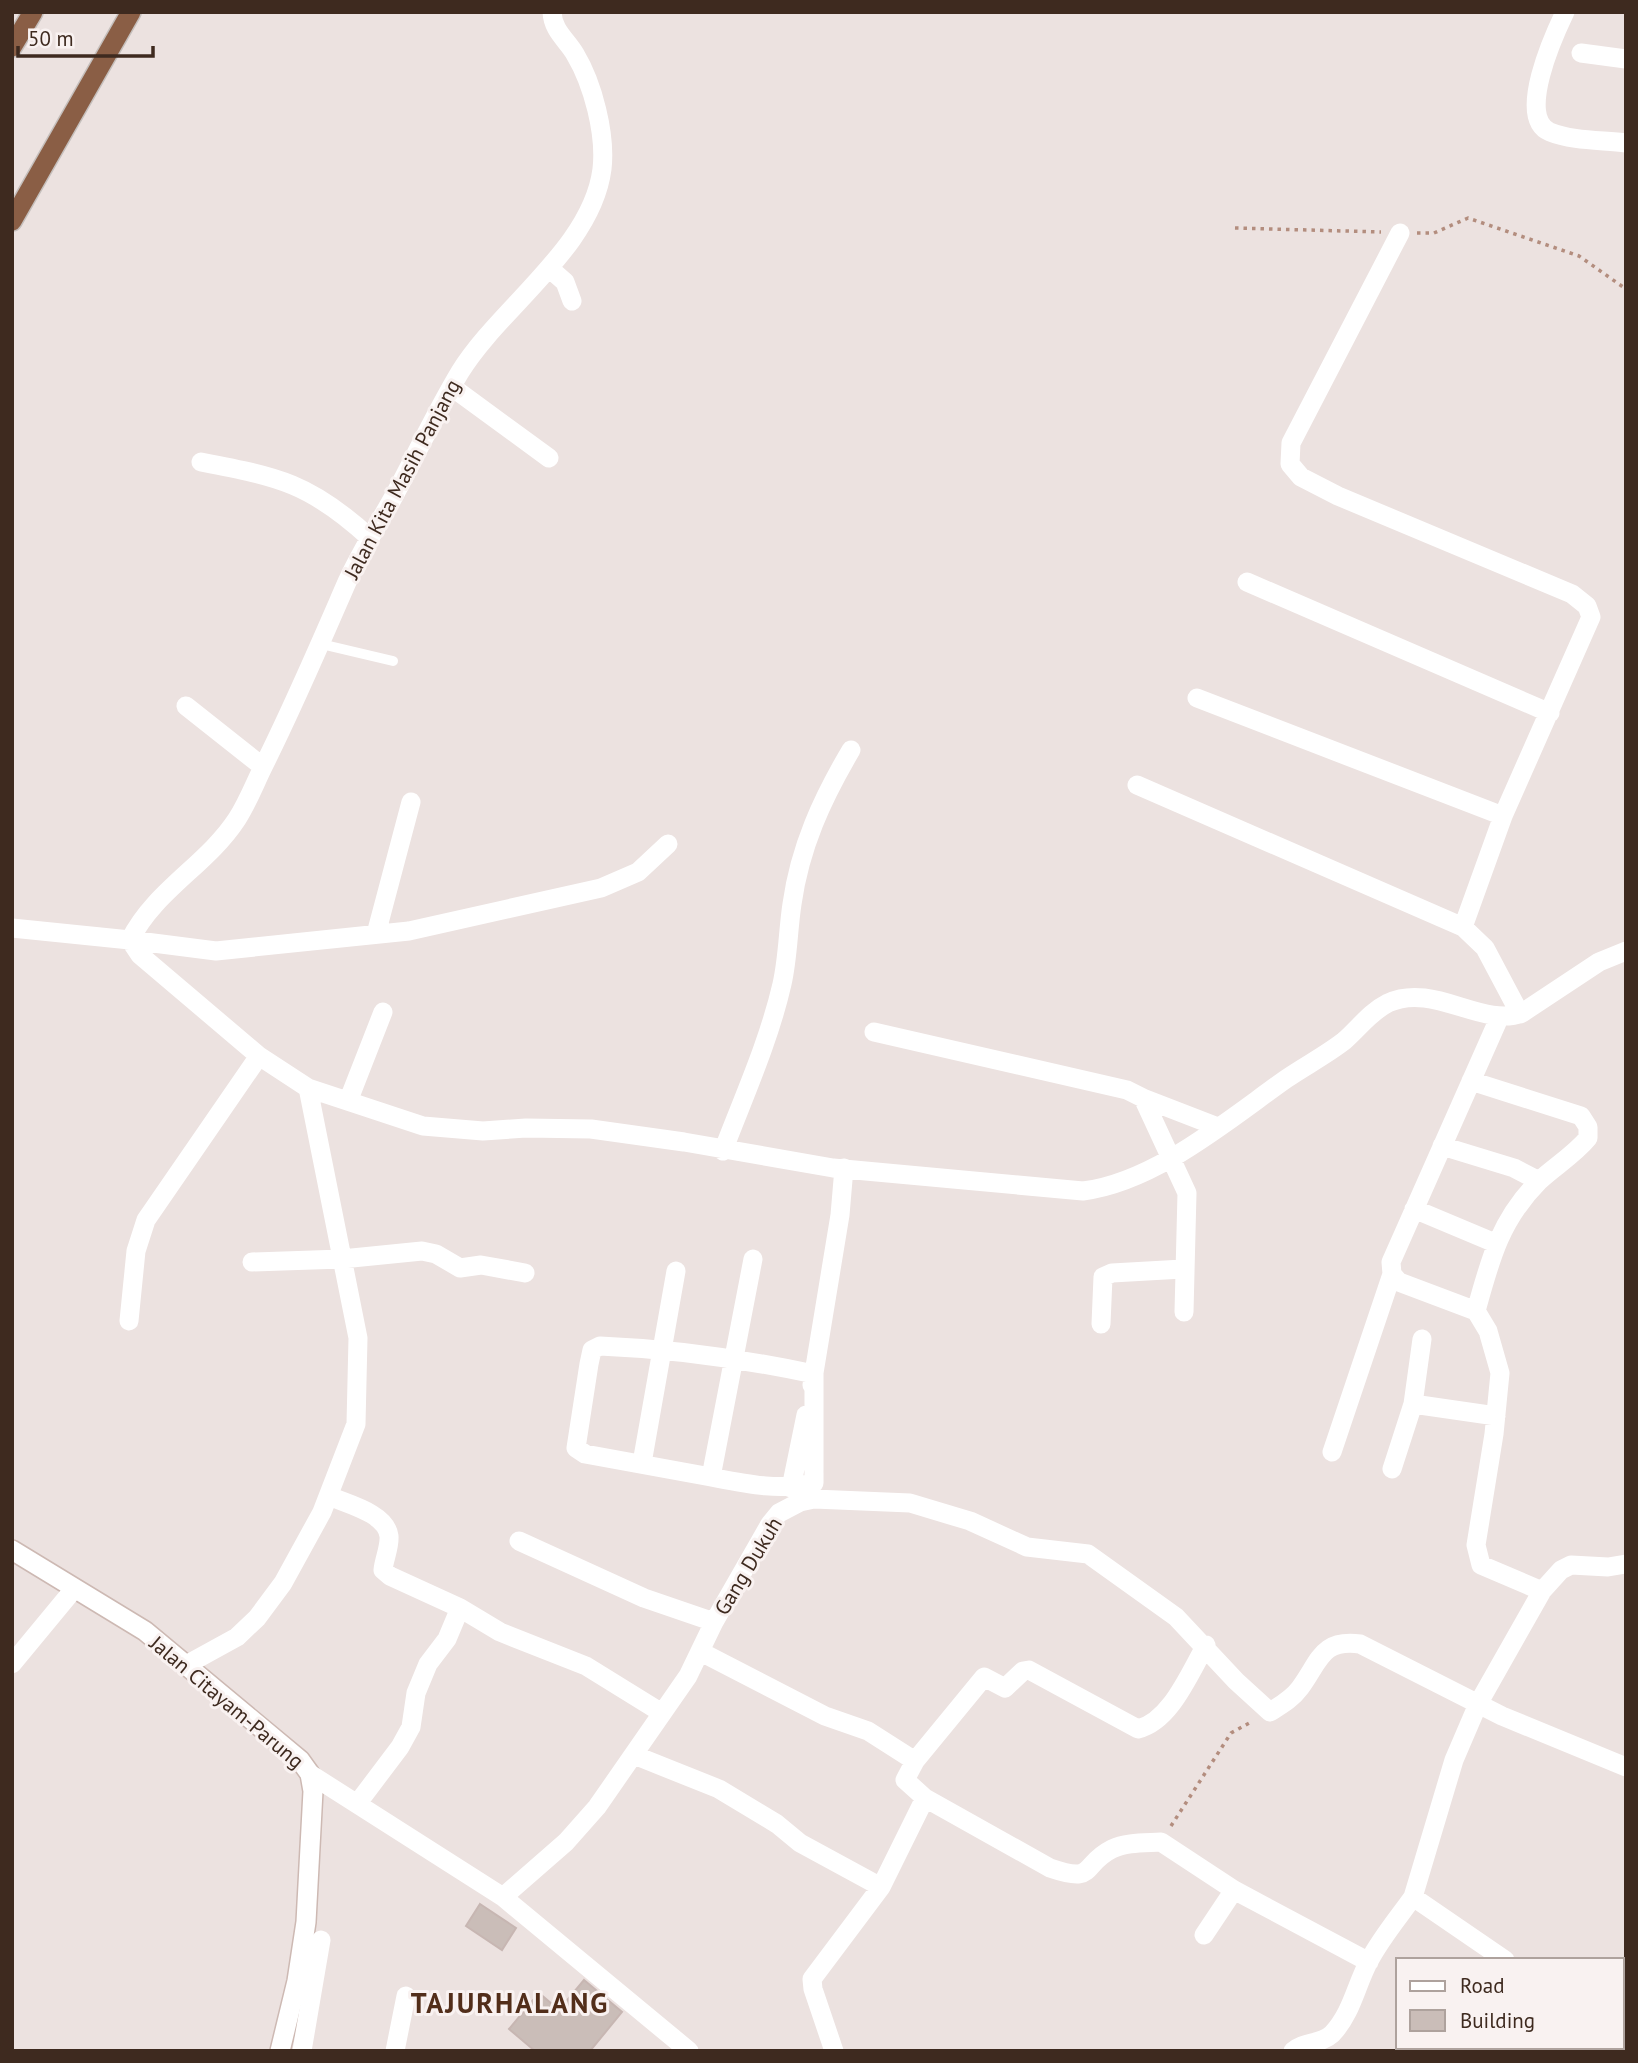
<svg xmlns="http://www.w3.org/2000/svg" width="1638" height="2063" font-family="'PT Sans',sans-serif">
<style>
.building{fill:#cabdb8;stroke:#c7b6b2;stroke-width:2}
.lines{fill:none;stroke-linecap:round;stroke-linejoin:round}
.secondary-casing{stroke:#cdb9b3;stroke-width:22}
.trunk-casing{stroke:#c5bfbc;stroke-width:22}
.path{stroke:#b38d7e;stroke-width:3.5;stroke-dasharray:3.5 5;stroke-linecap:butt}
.service{stroke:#fff;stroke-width:10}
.minor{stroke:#fff;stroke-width:19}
.secondary{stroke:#fff;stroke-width:19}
.trunk{stroke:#8a5e45;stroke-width:19}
.labels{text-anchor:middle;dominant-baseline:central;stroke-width:6;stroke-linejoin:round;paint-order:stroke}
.street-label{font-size:21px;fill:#3e2a1f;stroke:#f9f2f1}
.district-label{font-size:28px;font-weight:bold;letter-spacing:2px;fill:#522e1a;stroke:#f9f2f1}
</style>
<rect width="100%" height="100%" fill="#ece2e0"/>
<path class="building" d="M480 1904 516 1928 502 1950 466 1926Z
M584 1980 622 2012 590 2051H535L509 2029 539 1993 559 2010Z"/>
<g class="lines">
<defs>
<path id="secondary" d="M12 1550 145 1631 300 1760 310 1774 313 1791 306 1922 297 1981 280 2051"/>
<path id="trunk" d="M12 47 33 12
M12 221 131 12"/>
</defs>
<use href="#secondary" class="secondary-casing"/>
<use href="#trunk" class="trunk-casing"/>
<path class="path" d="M1235 228 1381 232
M1417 233H1434L1468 218 1579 256 1626 289
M1171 1826 1231 1733 1253 1721"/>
<path class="service" d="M321 644 393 661"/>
<path class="minor" d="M552 12C553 31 566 39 575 54 593 84 606 134 602 169 592 248 500 307 460 372 436 412 416 455 394 496 378 525 360 553 347 582 320 644 294 705 264 765 255 783 248 802 237 819 207 865 155 890 130 940L216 951 409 931 601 888 638 872 668 844
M1565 12C1554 35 1516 118 1550 132 1572 141 1603 140 1626 143
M1581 53 1626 59
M1400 233 1291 443 1290 464 1301 477 1338 496 1572 594 1587 606 1591 617 1503 816 1463 927
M549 268 565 282 572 301
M452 387 549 458
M201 462C279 477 310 483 370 538
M1247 582 1550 713
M1197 698 1503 816
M186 706 263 767
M1137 785 1463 927 1485 948 1520 1014
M12 928 130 940 140 955 259 1056 308 1088 358 1338 356 1424 322 1512 283 1583 257 1618 237 1637 186 1665
M376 934 411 802
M1500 1016 1391 1262 1392 1274 1399 1282 1476 1311 1488 1331 1500 1373 1494 1434 1476 1545 1481 1565 1542 1591
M874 1032 1127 1090 1143 1098 1187 1193 1184 1312
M1471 1081 1581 1116 1588 1127V1138C1574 1155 1555 1166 1539 1181 1500 1220 1490 1260 1476 1311
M308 1088 423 1126 483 1131 526 1128 591 1129 684 1142 833 1168 1083 1191C1155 1182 1228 1120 1286 1079 1305 1066 1326 1055 1344 1041 1359 1028 1370 1012 1388 1003 1433 982 1482 1028 1522 1013L1599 962 1626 951
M1143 1098 1218 1127
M349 1099 383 1012
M1442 1146 1514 1168 1539 1181
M723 1151C744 1096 769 1041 782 984 788 958 788 930 792 904 800 847 822 799 851 750
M1414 1209 1495 1243
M252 1262 342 1259 422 1251 436 1254 460 1268 481 1265 525 1273
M129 1321 136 1251 146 1220 259 1056
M1101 1324 1103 1277 1112 1273 1183 1269
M812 1385 840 1215 844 1168
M1413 1404 1422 1339
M1332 1452 1392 1274
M642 1463 676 1271
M1392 1469 1413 1404 1496 1416
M711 1477C747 1484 778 1491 814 1483V1374C743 1359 673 1349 600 1346L592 1350 589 1364 576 1448 585 1454 711 1477 753 1259
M791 1488 806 1415
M329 1496C347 1504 386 1513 389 1536 390 1547 384 1559 383 1570L390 1576 460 1608 500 1632 586 1666 662 1713
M519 1541 644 1598 714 1622
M701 1652 825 1716 868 1731 915 1761
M12 1664 74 1589
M634 1755 719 1789 777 1824 800 1843 881 1887 925 1798 1050 1868C1097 1884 1080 1865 1112 1849 1126 1842 1145 1843 1161 1842L1234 1890 1369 1962
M310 1774 503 1897 689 2051
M925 1798 905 1780 915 1761 984 1677 1005 1688 1023 1671 1029 1670 1138 1729C1171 1721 1190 1672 1206 1645
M357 1804 400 1747 411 1727 416 1693 428 1664 447 1639 460 1608
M503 1897 566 1842 597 1807 688 1676 714 1622 770 1524 779 1513 800 1502 814 1499 910 1503 970 1521 1027 1547 1088 1554 1176 1617 1236 1681 1270 1712C1281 1705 1292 1699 1300 1688 1320 1661 1321 1639 1360 1644L1502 1716 1626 1767
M1413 1897 1454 1760 1478 1704 1542 1591 1561 1570 1571 1565 1608 1567 1626 1564
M1204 1935 1234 1890
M1622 2011 1626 2012
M302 2051 321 1940
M395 2051 406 1996
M834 2051 813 1989 812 1979 881 1887
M1293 2051C1304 2041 1320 2045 1332 2034 1352 2013 1356 1985 1369 1961 1381 1938 1398 1918 1413 1897L1505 1960"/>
<use href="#secondary" class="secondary"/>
<use href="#trunk" class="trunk"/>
</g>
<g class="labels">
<g class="street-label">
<text transform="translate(402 479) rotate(-62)">Jalan Kita Masih Panjang</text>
<text transform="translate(748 1566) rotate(-59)">Gang Dukuh</text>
<text transform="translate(227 1702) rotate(40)">Jalan Citayam-Parung</text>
</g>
<g class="district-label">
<text x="510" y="2002">TAJURHALANG</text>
</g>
</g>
<rect width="1638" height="2063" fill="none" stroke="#3e2a1f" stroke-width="28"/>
<rect x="1396" y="1958" width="228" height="91" fill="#f9f2f1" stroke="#aea29d" stroke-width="2"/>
<rect x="1410" y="1981" width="35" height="10" fill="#ffffff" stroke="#aea29d" stroke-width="2"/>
<text x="1460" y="1993" font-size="21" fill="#3e2a1f">Road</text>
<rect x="1410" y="2010" width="35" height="21" fill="#cabdb8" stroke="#aea29d" stroke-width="2"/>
<text x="1460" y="2028" font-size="21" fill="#3e2a1f">Building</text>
<path d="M18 46v10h135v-10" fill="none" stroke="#3e2a1f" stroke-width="3.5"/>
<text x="28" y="46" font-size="21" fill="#3e2a1f" stroke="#f9f2f1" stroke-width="5" paint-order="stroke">50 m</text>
</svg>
